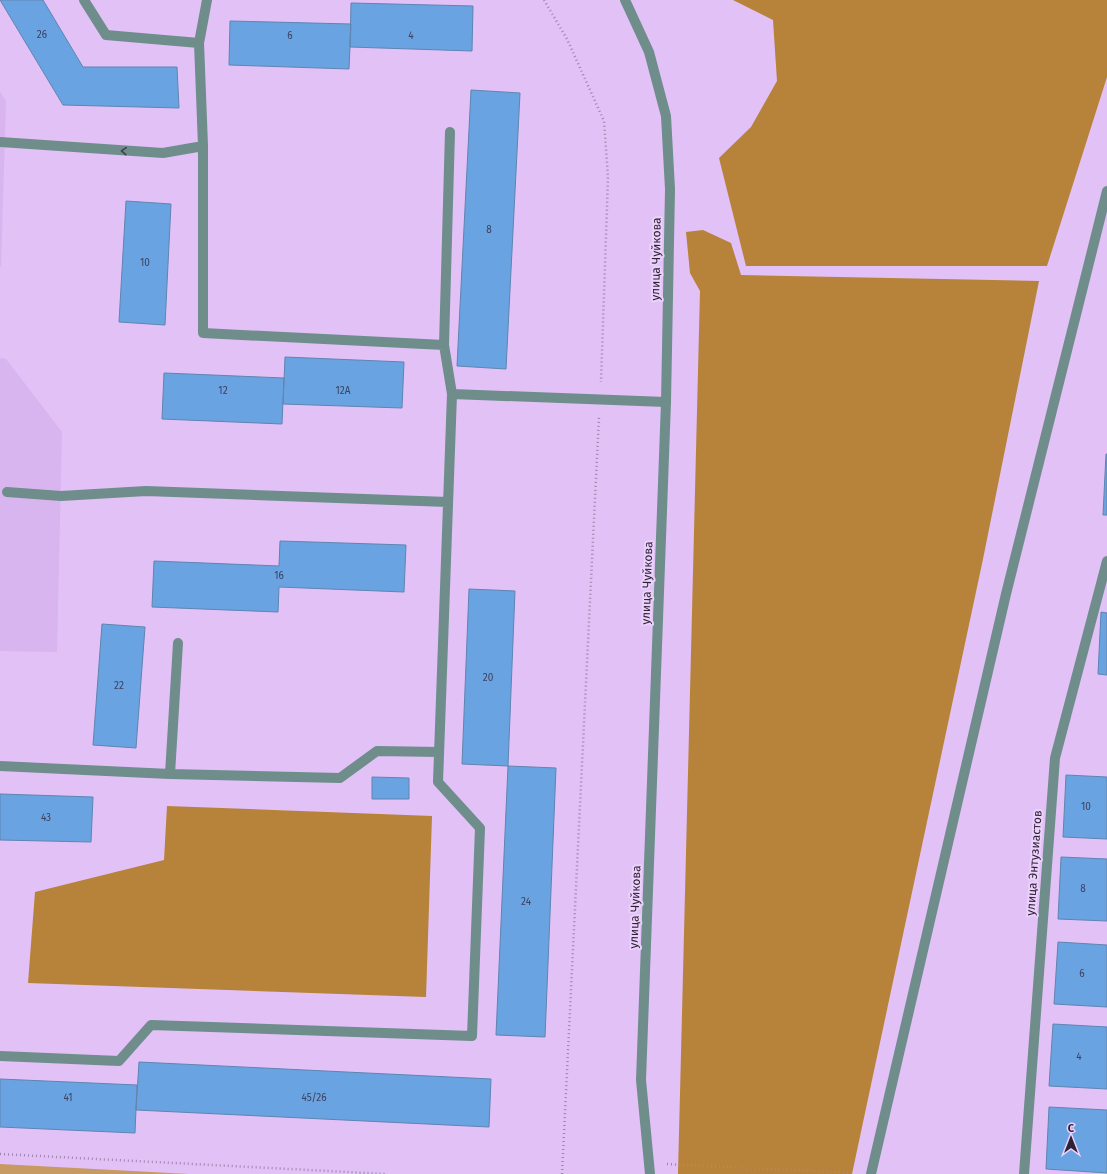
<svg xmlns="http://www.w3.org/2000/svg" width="1107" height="1174" font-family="'Fira Sans',sans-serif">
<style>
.built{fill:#d9b5f0}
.green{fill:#c79a63}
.forest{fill:#b78239}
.building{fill:#6aa3e2;stroke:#5f85b0}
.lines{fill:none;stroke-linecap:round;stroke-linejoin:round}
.path{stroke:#9e85ad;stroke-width:2.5;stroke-dasharray:1 3;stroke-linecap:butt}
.service{stroke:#6e8d8b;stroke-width:10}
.minor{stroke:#6e8d8b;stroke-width:10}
.tertiary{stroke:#6e8d8b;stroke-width:10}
.oneway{stroke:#41424f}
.labels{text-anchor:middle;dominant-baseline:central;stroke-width:4;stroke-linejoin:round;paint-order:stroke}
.number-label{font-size:10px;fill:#3d4260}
.street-label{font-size:12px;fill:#2e2235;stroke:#ebd1fb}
</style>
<rect width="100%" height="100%" fill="#e1c1f6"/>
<path class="built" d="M0 92 6 101 1 267H0Z
M0 358 6 359 62 432 57 652 0 651Z"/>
<path class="green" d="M0 1164 189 1174H0Z"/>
<path class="forest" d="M733 0H1107V77L1047 266H746L719 158 751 127 777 81 773 20Z
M703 230 731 243 741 275 1039 281 983 559 852 1174H678L700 291 690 273 686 232Z
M167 806 432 816 426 997 28 983 35 892 164 860Z"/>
<path class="building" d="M0 0H43L83 67H177L179 108 63 105Z
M351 3 473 6 472 51 350 47Z
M230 21 351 24 349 69 229 65Z
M471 90 520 93 506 369 457 366Z
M126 201 171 204 165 325 119 322Z
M285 357 404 362 402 408 283 404Z
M164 373 284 378 282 424 162 419Z
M1106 454H1107V515H1103Z
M280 541 406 545 404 592 279 587 278 612 152 607 154 561 279 566Z
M469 589 515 591 508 766 462 764Z
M1101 612 1107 613V675L1098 674Z
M102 624 145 627 136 748 93 745Z
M508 766 556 768 545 1037 496 1035Z
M1066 775 1107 777V839L1063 837Z
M372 777 409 778V799H372Z
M0 794 93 797 91 842 0 840Z
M1061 857 1107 859V921L1058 919Z
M1058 942 1107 945V1007L1054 1004Z
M1053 1024 1107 1027V1089L1049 1086Z
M139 1062 491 1079 489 1127 136 1110Z
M0 1079 137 1085 135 1133 0 1127Z
M1049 1107 1107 1110V1173L1046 1169Z"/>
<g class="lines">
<path class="path" d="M544 0 567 39 604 121 608 177 601 382
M0 1154 386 1174
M667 1164 854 1173
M562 1174 599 417"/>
<path class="service" d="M84 0 106 35 199 43
M207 0 199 43 203 146V333L444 345 452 394 666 402
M0 142 163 153 203 146
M444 345 450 132
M7 492 61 496 146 491 448 502
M0 766 170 774 340 778 377 751 439 752
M170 774 178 643
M0 1056 119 1061 151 1025 472 1036 480 828 438 782 452 394"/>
<path class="minor" d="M871 1174 1006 594 1107 191
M1024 1174 1055 758 1107 561"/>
<path class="tertiary" d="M625 0 649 52 666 116 670 189 666 402 641 1080 650 1174"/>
</g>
<defs><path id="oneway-chevron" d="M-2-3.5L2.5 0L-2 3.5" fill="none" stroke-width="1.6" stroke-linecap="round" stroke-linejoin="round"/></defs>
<use class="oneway" href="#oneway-chevron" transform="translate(124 151) rotate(-176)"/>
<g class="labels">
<g class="number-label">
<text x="42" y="35">26</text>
<text x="290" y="36">6</text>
<text x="411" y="36">4</text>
<text x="489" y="230">8</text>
<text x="145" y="263">10</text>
<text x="223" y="391">12</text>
<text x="343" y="391">12А</text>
<text x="279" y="576">16</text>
<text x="488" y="678">20</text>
<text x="119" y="686">22</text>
<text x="1086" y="807">10</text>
<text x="46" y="818">43</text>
<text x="1083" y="889">8</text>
<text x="526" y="902">24</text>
<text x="1082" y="974">6</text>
<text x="1079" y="1057">4</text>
<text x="68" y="1098">41</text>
<text x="314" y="1098">45/26</text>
</g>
<g class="street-label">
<text transform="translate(656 259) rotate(-89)">улица Чуйкова</text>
<text transform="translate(647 583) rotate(-88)">улица Чуйкова</text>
<text transform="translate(1034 863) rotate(-86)">улица Энтузиастов</text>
<text transform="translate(635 907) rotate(-88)">улица Чуйкова</text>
</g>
</g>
<g transform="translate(1071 1138)" stroke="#ebd1fb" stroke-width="3" paint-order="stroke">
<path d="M0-3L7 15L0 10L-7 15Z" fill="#2e2235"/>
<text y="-6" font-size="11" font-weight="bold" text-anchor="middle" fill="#2e2235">С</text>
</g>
</svg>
